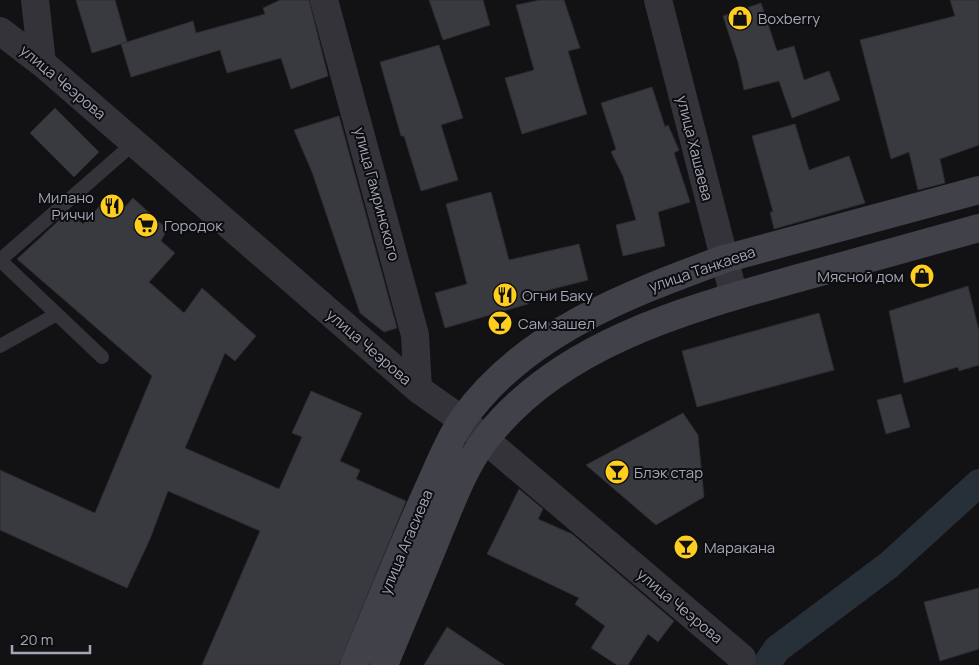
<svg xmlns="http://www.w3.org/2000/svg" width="979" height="665" font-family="Manrope,sans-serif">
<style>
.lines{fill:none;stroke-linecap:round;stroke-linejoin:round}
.canal{stroke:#272f39;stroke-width:28}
.building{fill:#393a3f;stroke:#2c2c30}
.lane{stroke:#333339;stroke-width:14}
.street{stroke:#333339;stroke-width:28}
.secondary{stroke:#404149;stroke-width:28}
.labels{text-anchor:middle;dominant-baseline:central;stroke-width:4;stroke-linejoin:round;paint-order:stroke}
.poi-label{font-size:15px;fill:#a2a6b6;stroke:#0d0d0f;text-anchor:start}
.street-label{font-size:15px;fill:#a2a6b6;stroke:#0d0d0f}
</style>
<rect width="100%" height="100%" fill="#121214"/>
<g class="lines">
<path class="canal" d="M766 665 777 649 889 565 979 483"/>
</g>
<path class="building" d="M76 0H115L127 42 92 53Z
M280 0H309L328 76 291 89 281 58 227 73 220 50 131 77 121 44 193 21 196 33 265 14 263 8Z
M429 0H483L490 25 443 40Z
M540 0H564L580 48 568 51 587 114 522 134 505 78 534 70 516 5Z
M950 0H979V145L940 159 945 183 918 190 909 152 891 159 860 40 955 16Z
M761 3 777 51 794 46 804 80 829 71 840 100 792 118 779 81 744 90 738 62 723 16Z
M439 45 463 118 441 125 458 180 421 191 404 136H401L380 62Z
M652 87 665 127 668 125 679 150 674 153 690 202 658 212 665 246 623 256 616 225 636 220 623 176 611 152 616 149 601 103Z
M55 108 99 152 74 177 30 133Z
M339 116 397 328 384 332 360 313 312 172 294 130Z
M795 124 809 170 849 156 865 203 774 229 770 212H773L752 136Z
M491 192 509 260 579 244 588 280 525 296 528 304 445 328 435 293 467 284 446 204Z
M109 196 123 209 133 198 167 229 161 241 175 253 149 282 184 313 202 288 256 336 235 361 225 353 185 448 279 489 302 437 292 433 311 391 362 413 340 461 360 470 356 479 406 501 339 665H202L260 531 168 491 150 539 127 588 0 530V470L95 513 152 376 17 259 68 212 83 224Z
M968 286 979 331V365L959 371 958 367 904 383 889 311Z
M819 313 834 370 697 407 682 351Z
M901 394 910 427 886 434 877 400Z
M683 413 698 435 704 497 656 525 586 465Z
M519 489 543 509 538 519 572 534 674 621 658 642 648 634 628 665H617L591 648 605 626 575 604 579 598 487 554Z
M979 588V649L940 661 924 602Z
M447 627 504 665H424Z"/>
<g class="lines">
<path class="lane" d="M0 346 57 314
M102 357 0 260 134 143"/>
<path class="street" d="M35 0 42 63
M324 0 415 335 418 389
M658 0 734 296
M0 31 42 63 418 389 462 420 742 658"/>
<path class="secondary" d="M354 665C379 606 402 546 429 487 439 465 449 439 463 419 524 333 629 294 724 259L979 190
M384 665C402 621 421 577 439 532 452 501 464 467 485 440 560 341 692 308 806 276 864 260 921 244 979 228"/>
</g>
<defs>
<symbol id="shop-disc" viewBox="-11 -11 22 22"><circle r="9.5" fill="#ffce1f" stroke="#0d0d0f"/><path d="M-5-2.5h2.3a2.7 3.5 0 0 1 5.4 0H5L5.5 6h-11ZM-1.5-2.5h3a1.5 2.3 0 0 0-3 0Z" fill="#111"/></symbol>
<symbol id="restaurant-disc" viewBox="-11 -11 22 22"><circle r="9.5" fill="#ffce1f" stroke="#0d0d0f"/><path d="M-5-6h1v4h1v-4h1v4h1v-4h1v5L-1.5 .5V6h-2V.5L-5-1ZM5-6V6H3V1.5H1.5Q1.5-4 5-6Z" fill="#111"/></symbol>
<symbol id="supermarket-disc" viewBox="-11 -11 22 22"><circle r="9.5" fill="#ffce1f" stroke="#0d0d0f"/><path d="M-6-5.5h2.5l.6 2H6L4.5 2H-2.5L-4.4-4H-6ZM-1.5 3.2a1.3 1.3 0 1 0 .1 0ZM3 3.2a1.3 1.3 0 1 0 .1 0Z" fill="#111"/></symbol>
<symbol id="bar-disc" viewBox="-11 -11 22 22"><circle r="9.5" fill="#ffce1f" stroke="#0d0d0f"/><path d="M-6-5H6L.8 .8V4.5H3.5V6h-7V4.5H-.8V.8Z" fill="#111"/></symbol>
</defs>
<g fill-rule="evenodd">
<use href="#shop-disc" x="726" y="4" width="28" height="28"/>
<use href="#restaurant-disc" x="98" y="192" width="28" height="28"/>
<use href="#supermarket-disc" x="132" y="211" width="28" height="28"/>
<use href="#shop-disc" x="908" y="262" width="28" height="28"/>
<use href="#restaurant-disc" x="491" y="281" width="28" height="28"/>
<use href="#bar-disc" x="486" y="309" width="28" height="28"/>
<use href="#bar-disc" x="603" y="458" width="28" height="28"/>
<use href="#bar-disc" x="672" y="533" width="28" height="28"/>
</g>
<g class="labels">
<g class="poi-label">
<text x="758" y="18">Boxberry</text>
<text x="94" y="197" text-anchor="end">Милано<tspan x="94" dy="17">Риччи</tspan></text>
<text x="164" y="225">Городок</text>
<text x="904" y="276" text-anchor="end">Мясной дом</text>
<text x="522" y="295">Огни Баку</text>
<text x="518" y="323">Сам зашел</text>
<text x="634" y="472">Блэк стар</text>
<text x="704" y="547">Маракана</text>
</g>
<g class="street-label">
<text transform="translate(63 82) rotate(40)">улица Чеэрова</text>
<text transform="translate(695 148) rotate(76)">улица Хашаева</text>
<text transform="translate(377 194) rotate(75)">улица Гамринского</text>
<text transform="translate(702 269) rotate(-19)">улица Танкаева</text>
<text transform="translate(369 347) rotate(41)">улица Чеэрова</text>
<text transform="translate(406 542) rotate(-67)">улица Агасиева</text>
<text transform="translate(680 606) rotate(40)">улица Чеэрова</text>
</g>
</g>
<path d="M12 645v8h78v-8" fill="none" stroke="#a2a6b6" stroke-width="2.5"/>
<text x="20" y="645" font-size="15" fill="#a2a6b6" stroke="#0d0d0f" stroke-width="4" paint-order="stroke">20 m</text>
</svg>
